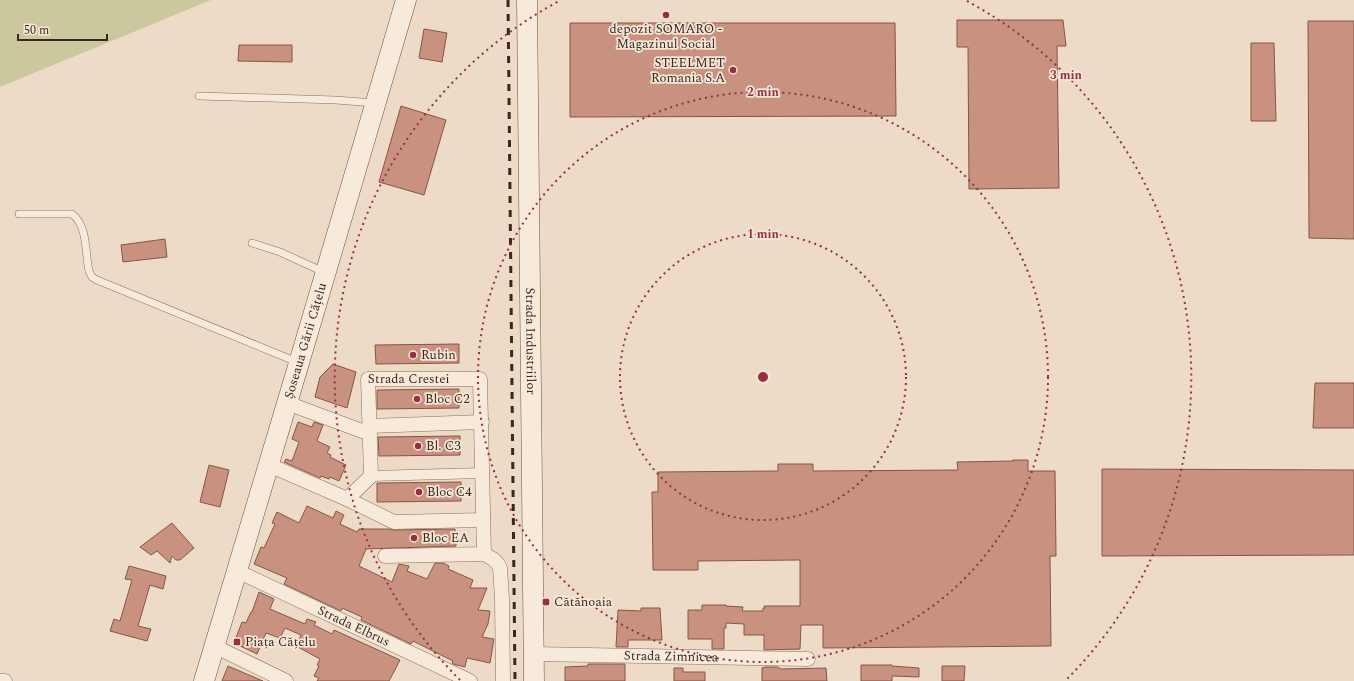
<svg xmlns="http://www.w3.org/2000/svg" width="1354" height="681" font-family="Spectral,serif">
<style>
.green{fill:#cac89c}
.building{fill:#c99280;stroke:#865445}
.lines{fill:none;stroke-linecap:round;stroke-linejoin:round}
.service-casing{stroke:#886d5e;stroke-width:8}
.pedestrian-casing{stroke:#886d5e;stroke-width:11}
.minor-casing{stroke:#886d5e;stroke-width:15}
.secondary-casing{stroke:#6a4e41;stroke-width:21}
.service{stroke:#f7eadb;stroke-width:7}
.pedestrian{stroke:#f7eadb;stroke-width:10}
.minor{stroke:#f7eadb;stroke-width:14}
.secondary{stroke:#f7eadb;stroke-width:20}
.rail{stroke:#392821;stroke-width:3;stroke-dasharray:7 7;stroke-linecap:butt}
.ring{fill:none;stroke:#943042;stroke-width:2;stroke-dasharray:2 4}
.poi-dot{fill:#943042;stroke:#f4e7d7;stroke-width:1.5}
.labels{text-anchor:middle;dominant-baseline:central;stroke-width:3.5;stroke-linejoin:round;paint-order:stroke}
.poi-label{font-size:13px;fill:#392821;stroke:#f4e7d7;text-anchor:start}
.street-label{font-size:13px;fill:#392821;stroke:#f4e7d7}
.centre{fill:#943042;stroke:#f4e7d7;stroke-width:2}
.ring-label{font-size:12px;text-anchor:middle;font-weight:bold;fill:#943042;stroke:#f4e7d7;stroke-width:3.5;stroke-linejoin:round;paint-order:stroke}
</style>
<rect width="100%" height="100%" fill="#eddbc8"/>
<path class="green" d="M0 0H216H211L0 87Z"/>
<path class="building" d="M957 20H1063L1066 46H1057L1059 188 969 189 968 47H957Z
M1308 21H1354V239L1309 238Z
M570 23H895L896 116 570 117Z
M424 29 447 33 442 62 419 58Z
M1251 43H1274L1276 121H1251Z
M239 45H292V62L238 61Z
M401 106 446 120 424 195 379 182Z
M165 239 167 257 123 262 121 245Z
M459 344V363L376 364 375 345Z
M333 364 356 372 347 408 315 397 320 377Z
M1315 383H1354V428H1313Z
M459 389V408L377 409V390Z
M298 422 312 427 314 422 323 425 317 441 330 447 327 453 331 455 330 457 346 465 339 481 330 477 329 479 321 476 320 478 284 462 286 459 292 461 299 442 292 439Z
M460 436V455L379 456 378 437Z
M1013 460H1028V471H1055L1056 556H1050L1051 646 823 648V625H801L800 649 764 650V635H744V624L726 623V628H724V649H712V639H688V610H702V605H726V606L743 607 742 611H763V608H765L764 606H800V560L698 561V570H653L652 492H658V472L778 471V464H813V471L958 470 957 462 1013 461Z
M209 465 229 470 220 507 200 502Z
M1102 469 1354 470V555L1102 556Z
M461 482V501L377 502V483Z
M307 506 333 518 336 511 344 515 340 524 357 532 359 529H389L394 530 455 529 456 546 365 549H366L359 566 392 582 399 564 409 566 407 571 427 579 435 563H443L449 566 448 569 473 580 470 588H487L478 610 490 611 488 624 482 637 494 639 490 663 467 658 465 667 453 664 452 663 453 661 413 641 411 644 361 620 362 617 342 608 341 611 284 584 287 578 254 564 261 547 264 548 275 524 272 523 277 512 299 523Z
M172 523 194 548 180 560H176L172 556 170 563 157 551 151 555 140 547Z
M129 566 166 576 163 589 150 585 138 626 151 629 147 641 110 631 114 619 120 621 132 580 125 579Z
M259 592 274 599 270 609 305 624 307 619 316 622 314 625 332 634 334 630 400 660 389 681H317L319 678 314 676 319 666 317 665 320 659 296 646 301 635 285 628 280 638 266 633 257 654 234 643 242 622 246 623 251 612H252Z
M641 608H660L662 640H628V647H616L618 610 641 611Z
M588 664H625V681H565V667L588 666Z
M861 665H892V666L919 668V677L892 676V681H861Z
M228 666 263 681H222Z
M942 666H965L964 681H942Z
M765 667H778L781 669 826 668 827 681H762V668Z
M674 668H683V672H705V681H674Z"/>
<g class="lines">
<defs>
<path id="service" d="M199 96 336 100 375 103
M19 214H72C88 226 85 253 89 271L92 277 97 280 297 362
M252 243 280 252 324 272"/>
<path id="pedestrian" d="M371 476 483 473"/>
<g id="minor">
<path d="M287 403 370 434"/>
<path d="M369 426 482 422"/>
<path d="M269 465 347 499 394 522 483 520"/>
<path id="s1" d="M347 499 371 476 368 379H480L484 554 385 556"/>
<path d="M484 554 493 559 498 564 500 568 502 598 503 681"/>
<path id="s2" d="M237 571 470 681"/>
<path d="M214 646 286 681"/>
<path id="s3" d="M534 654 808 659"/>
<path d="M0 681H5"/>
</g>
<g id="secondary">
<path id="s4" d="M527 0 534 681"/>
<path id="s5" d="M204 681 299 363 406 0"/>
</g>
</defs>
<use href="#service" class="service-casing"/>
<use href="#pedestrian" class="pedestrian-casing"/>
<use href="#minor" class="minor-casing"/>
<use href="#secondary" class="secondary-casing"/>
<use href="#service" class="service"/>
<use href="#pedestrian" class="pedestrian"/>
<use href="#minor" class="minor"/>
<use href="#secondary" class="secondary"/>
<path class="rail" d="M508 0 515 681"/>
</g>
<g class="ring">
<circle cx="763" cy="377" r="143"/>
<circle cx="763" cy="377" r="285"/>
<path d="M460 680A428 428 0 0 1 559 1M967 1A428 428 0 0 1 1066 680"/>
</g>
<g class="poi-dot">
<circle cx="666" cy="15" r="4"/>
<circle cx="733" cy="70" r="4"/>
<circle cx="413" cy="355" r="4"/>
<circle cx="417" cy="399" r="4"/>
<circle cx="418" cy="446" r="4"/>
<circle cx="419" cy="492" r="4"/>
<circle cx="414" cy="538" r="4"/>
<rect x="542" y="598" width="8" height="8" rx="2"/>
<rect x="233" y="638" width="8" height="8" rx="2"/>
</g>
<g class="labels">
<g class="poi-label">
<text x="666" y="29" text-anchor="middle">depozit SOMARO -<tspan x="666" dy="15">Magazinul Social</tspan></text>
<text x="725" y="63" text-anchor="end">STEELMET<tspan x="725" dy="15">Romania S.A</tspan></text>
<text x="421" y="355">Rubin</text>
<text x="425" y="399">Bloc C2</text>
<text x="426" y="446">Bl. C3</text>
<text x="427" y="492">Bloc C4</text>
<text x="422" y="538">Bloc EA</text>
<text x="554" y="602">Cătănoaia</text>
<text x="245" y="642">Piața Cățelu</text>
</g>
<g class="street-label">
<text stroke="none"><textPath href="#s5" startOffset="355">Șoseaua Gării Cățelu</textPath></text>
<text stroke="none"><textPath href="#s4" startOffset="341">Strada Industriilor</textPath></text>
<text stroke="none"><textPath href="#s1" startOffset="171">Strada Crestei</textPath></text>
<text stroke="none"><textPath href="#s2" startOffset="129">Strada Elbrus</textPath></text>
<text stroke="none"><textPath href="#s3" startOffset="137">Strada Zimnicea</textPath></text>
</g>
</g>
<circle cx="763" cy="377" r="6" class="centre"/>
<g class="ring-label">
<text x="1066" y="79">3 min</text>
<text x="763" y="96">2 min</text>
<text x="763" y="238">1 min</text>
</g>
<path d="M18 34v6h89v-6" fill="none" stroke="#392821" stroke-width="2"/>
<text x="24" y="34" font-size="12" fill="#392821" stroke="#f4e7d7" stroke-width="3" paint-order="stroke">50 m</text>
</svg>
